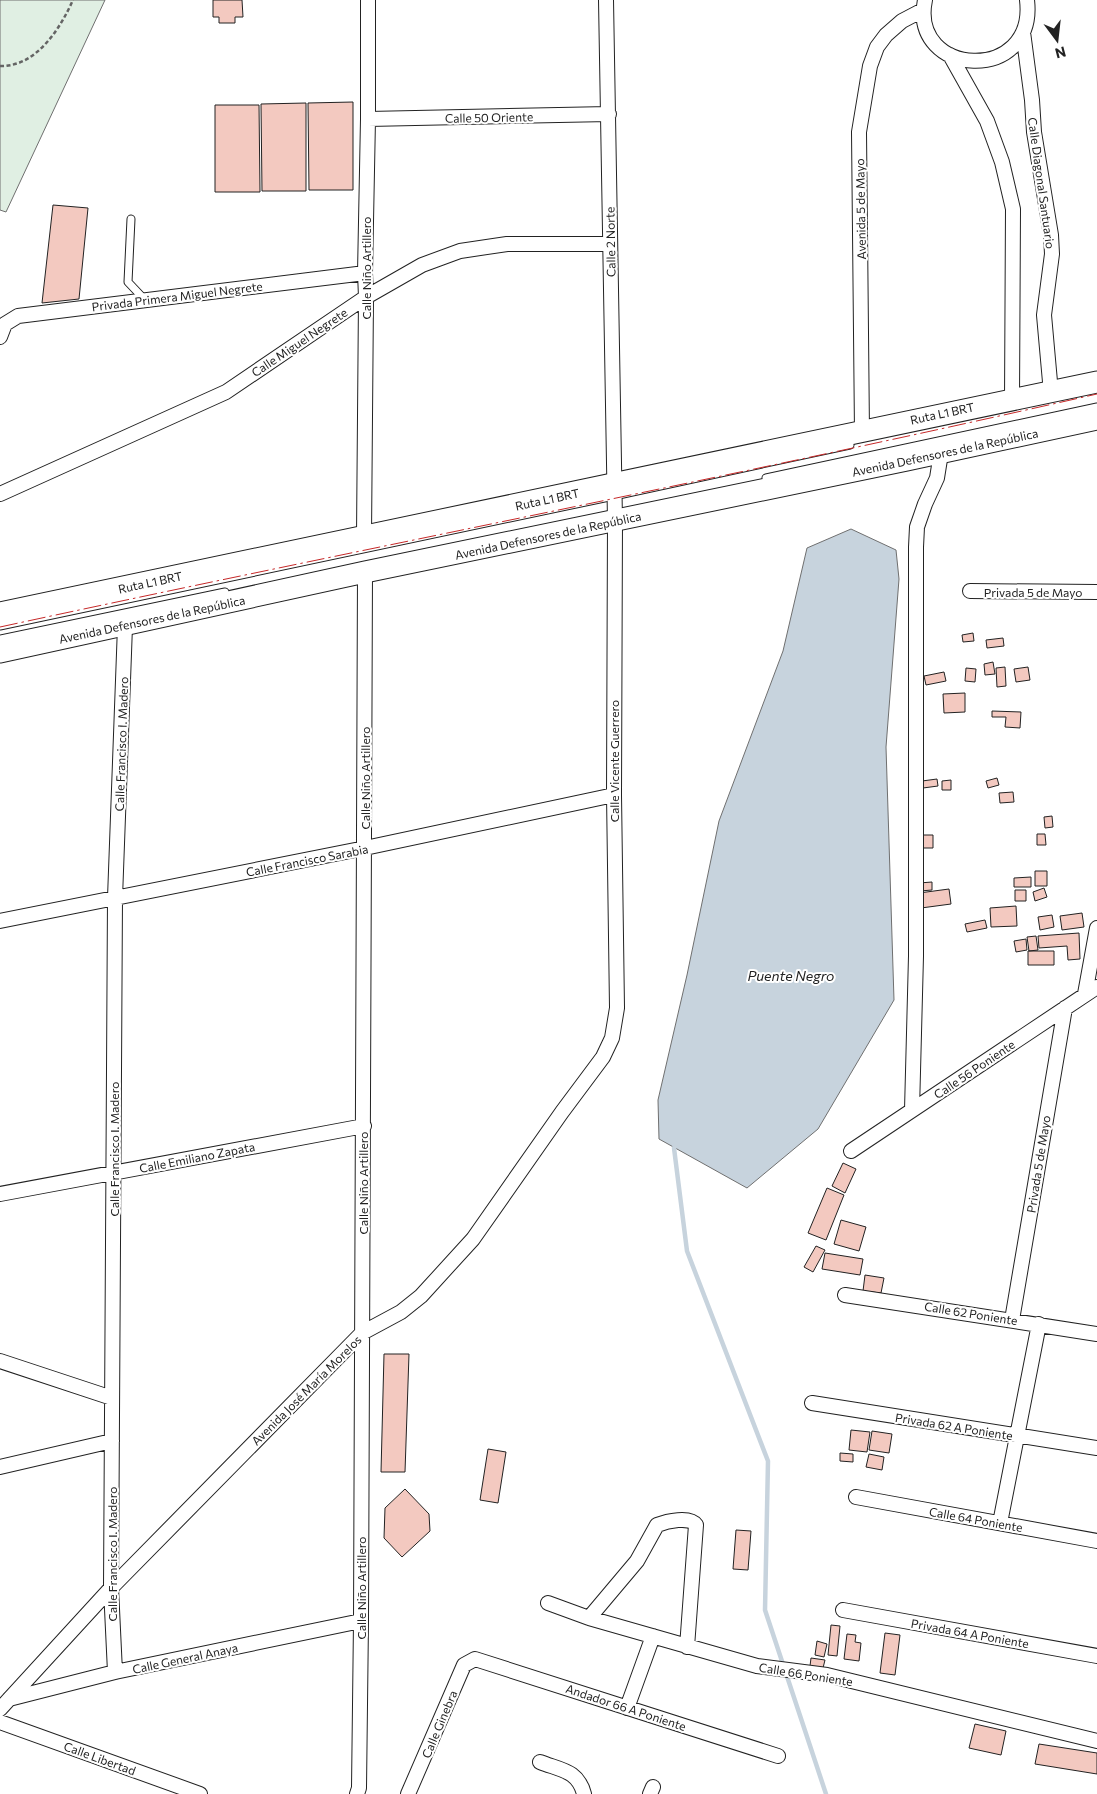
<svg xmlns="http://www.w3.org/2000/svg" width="1097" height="1794" font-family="Commissioner,sans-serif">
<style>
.green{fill:#e0efe3;stroke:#6f6f6f}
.water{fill:#c7d3dd;stroke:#6f6f6f}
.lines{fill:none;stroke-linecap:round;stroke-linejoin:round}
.stream{stroke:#c7d3dd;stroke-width:4.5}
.building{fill:#f3c9c0;stroke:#222}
.service-casing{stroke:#222;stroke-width:9}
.minor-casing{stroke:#222;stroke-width:16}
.primary-casing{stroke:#222;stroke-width:23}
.path{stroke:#646464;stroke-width:2.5;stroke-dasharray:4 2.5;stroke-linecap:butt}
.service{stroke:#fff;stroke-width:7}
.minor{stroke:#fff;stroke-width:14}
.primary{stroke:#fff;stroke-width:21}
.power{stroke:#c62828;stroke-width:1;stroke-dasharray:18 4 2.5 4;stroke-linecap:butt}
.labels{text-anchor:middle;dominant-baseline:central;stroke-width:4;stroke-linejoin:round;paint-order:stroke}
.street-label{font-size:12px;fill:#222;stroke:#fff}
.water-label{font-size:14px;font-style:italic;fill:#222;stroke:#fff}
</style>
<rect width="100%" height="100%" fill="#fff"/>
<path class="green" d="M0 0H105L6 212 0 210Z"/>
<path class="water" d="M851 529 896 550 899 579 886 747 894 1000 818 1129 747 1188 659 1139 658 1100 687 975 719 821 783 651 807 548Z"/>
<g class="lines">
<path class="stream" d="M676 1144 674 1148 687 1251 768 1461 765 1610 826 1794"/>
</g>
<path class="building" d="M213 0H242L243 17H235V23H219V17H213Z
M353 102V190H309L308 103Z
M306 103V191H262L261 104Z
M215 105H259L260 192H215Z
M53 205 88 208 79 299 42 303Z
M973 633 974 641 963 642 962 635Z
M1003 638 1004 646 987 648 986 640Z
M993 662 995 674 985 675 984 664Z
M1005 667 1006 686 997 687 996 668Z
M1028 667 1030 680 1016 682 1014 669Z
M966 668 976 669 975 682 965 681Z
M944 672 946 681 926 685 924 676Z
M965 693V712L944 713 943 694Z
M992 711 1021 712 1020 728 1005 727 1006 717H992Z
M997 778 999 785 988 788 986 781Z
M937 779 938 786 923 788 922 781Z
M951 780V790H942V781Z
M1013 792 1014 802 1000 803 999 793Z
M1052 816 1053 827 1045 828 1044 817Z
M1037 834H1045L1046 845H1037Z
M922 835H933V848H923Z
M1035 871H1047V886H1035Z
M1031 877V887H1014V878Z
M932 882V890L920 891 919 883Z
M1044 888 1047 897 1035 901 1033 892Z
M949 889 951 904 921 908 919 893Z
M1015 890H1026V901H1015Z
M1016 906 1017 926 991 927 990 908Z
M1082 913 1084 927 1062 930 1060 916Z
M1052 915 1054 927 1040 930 1038 917Z
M985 920 987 928 967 932 965 924Z
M1079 933 1080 959 1068 960 1067 946 1039 948 1038 936Z
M1036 936 1038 950 1029 951 1027 937Z
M1026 939 1027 950 1016 952 1014 941Z
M1028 951H1054V965H1028Z
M843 1163 856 1169 845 1193 832 1186Z
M827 1188 844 1195 826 1240 808 1233Z
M841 1220 866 1227 859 1251 834 1244Z
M816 1246 825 1250 813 1272 804 1267Z
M825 1253 863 1259 860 1275 822 1269Z
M865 1275 884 1278 881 1293 863 1291Z
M384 1354H409L405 1472H381Z
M851 1430 870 1432 867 1452 849 1450Z
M872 1431 892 1434 889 1453 869 1450Z
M488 1449 506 1452 498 1503 480 1500Z
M840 1453 853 1454V1462L840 1461Z
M869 1454 884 1457 882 1470 866 1467Z
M405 1489 429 1514 430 1531 402 1557 384 1538 385 1508Z
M736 1530 751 1531 748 1570 733 1569Z
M831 1625 840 1626 837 1656 828 1655Z
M885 1633 900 1635 895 1675 880 1673Z
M847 1634 856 1635 855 1642 861 1643 859 1661 844 1659Z
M817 1641 827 1644 824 1657 815 1655Z
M811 1658 825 1660 823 1668 810 1666Z
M975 1724 1006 1731 1001 1755 969 1748Z
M1039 1744 1097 1753V1774L1035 1764Z"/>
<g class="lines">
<defs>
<path id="service" d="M131 219 128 282 145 300
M766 478 1097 407
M0 626 614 496 850 445
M0 639 225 592"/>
<path id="minor" d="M925 0C909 78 1037 84 1027 0
M1023 32 1032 100 1034 132 1051 235 1052 254 1044 315 1051 393
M950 55 987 121 1002 162 1013 209 1012 401
M368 119 609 114
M0 337 5 324 18 316 365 273
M862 433 859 132 870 66 877 47 886 35 902 21 923 10
M0 494 226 392 366 297 422 265 460 251 507 244H610
M364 536 366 297 365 273 368 119V0
M970 591 1097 592
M0 921 365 848 614 795
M1085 994 1097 928
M912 1110 916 956V547L917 527 925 504 937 478 941 453
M851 1151 1097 987
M0 1194 364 1126
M845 1295 1097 1334
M1012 1320 1065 1008
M0 1361 112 1398
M812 1403 1097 1448
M0 1467 112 1441
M856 1497 1097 1541
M1000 1523 1039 1324
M548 1603 589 1618 757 1666 827 1675 1097 1741
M843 1610 1097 1656
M589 1618 637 1561 657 1525C667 1521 690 1516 696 1525L687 1647
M115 1672 111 1588 115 898 125 626
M9 1699 115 1672 361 1621
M627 1708 653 1636
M0 1709 111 1588 362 1333 401 1312 421 1296 473 1239 562 1112 603 1057 612 1038 617 1008 614 795 615 521 606 0
M0 1722 200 1794
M540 1762C560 1770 578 1770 584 1794
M357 1794 359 1788 361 1621 365 572
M408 1794 464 1665 475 1659 778 1756
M650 1794 653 1787"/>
<path id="primary" d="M0 613 1097 382
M0 652 365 572 907 460 1097 419"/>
</defs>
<use href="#service" class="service-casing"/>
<use href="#minor" class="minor-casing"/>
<use href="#primary" class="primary-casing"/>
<path class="path" d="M0 66C36 67 60 29 73 0"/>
<use href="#service" class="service"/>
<use href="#minor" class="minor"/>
<use href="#primary" class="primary"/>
<path class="power" d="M0 627C365 548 733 477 1097 394"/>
</g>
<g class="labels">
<g class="street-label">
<text transform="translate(489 117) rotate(-1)">Calle 50 Oriente</text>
<text transform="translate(1042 183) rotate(82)">Calle Diagonal Santuario</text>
<text transform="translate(860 209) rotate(-91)">Avenida 5 de Mayo</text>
<text transform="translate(610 242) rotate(-91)">Calle 2 Norte</text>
<text transform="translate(366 268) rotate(-90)">Calle Niño Artillero</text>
<text transform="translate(177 296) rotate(-7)">Privada Primera Miguel Negrete</text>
<text transform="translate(299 342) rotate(-34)">Calle Miguel Negrete</text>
<text transform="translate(942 413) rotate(-12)">Ruta L1 BRT</text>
<text transform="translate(945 452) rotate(-12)">Avenida Defensores de la República</text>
<text transform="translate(547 499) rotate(-12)">Ruta L1 BRT</text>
<text transform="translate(548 535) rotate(-12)">Avenida Defensores de la República</text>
<text transform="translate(150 582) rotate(-12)">Ruta L1 BRT</text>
<text x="1033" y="592">Privada 5 de Mayo</text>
<text transform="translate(152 619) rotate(-12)">Avenida Defensores de la República</text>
<text transform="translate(121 744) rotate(-88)">Calle Francisco I. Madero</text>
<text transform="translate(614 761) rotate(-90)">Calle Vicente Guerrero</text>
<text transform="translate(365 778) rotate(-90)">Calle Niño Artillero</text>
<text transform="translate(307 860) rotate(-11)">Calle Francisco Sarabia</text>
<text transform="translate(974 1069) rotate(-34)">Calle 56 Poniente</text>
<text transform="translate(114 1149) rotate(-90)">Calle Francisco I. Madero</text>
<text transform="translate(197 1157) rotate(-11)">Calle Emiliano Zapata</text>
<text transform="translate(1038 1164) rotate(-81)">Privada 5 de Mayo</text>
<text transform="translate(363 1183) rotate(-90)">Calle Niño Artillero</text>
<text transform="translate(971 1313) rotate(9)">Calle 62 Poniente</text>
<text transform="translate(306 1390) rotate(-45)">Avenida José María Morelos</text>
<text transform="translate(954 1426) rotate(9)">Privada 62 A Poniente</text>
<text transform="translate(976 1519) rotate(10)">Calle 64 Poniente</text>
<text transform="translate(112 1554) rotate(-90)">Calle Francisco I. Madero</text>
<text transform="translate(361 1588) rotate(-90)">Calle Niño Artillero</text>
<text transform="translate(970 1633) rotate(10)">Privada 64 A Poniente</text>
<text transform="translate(185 1658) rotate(-12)">Calle General Anaya</text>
<text transform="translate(806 1674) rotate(9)">Calle 66 Poniente</text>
<text transform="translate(626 1707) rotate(18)">Andador 66 A Poniente</text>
<text transform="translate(439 1724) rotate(-67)">Calle Ginebra</text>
<text transform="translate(100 1758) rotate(20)">Calle Libertad</text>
</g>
<g class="water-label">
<text x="791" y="975">Puente Negro</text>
</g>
</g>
<g transform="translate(1057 40) rotate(165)" stroke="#ffffff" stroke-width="4" paint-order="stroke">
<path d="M0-4L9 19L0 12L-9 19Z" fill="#222222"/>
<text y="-8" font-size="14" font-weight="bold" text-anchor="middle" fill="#222222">N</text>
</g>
</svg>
